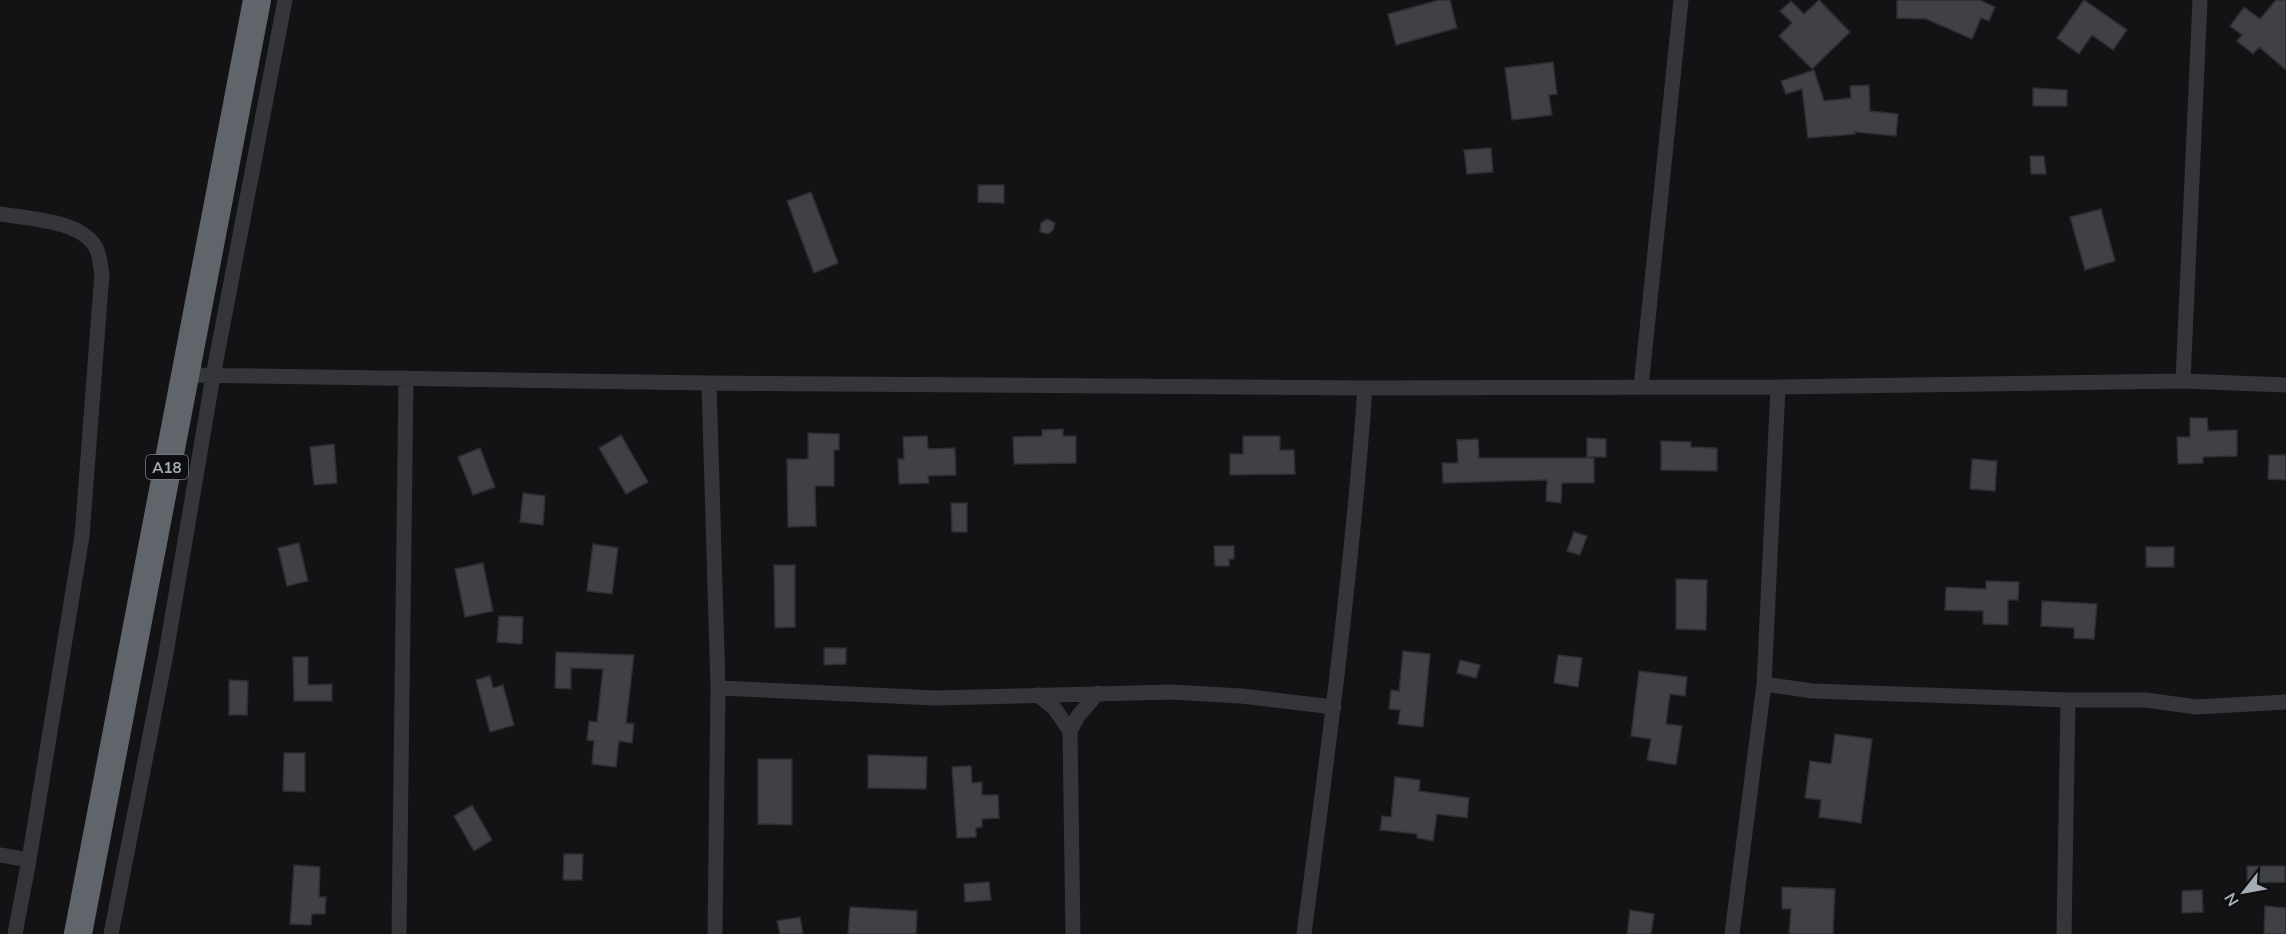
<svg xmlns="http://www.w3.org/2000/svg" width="2286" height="934" font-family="Mulish,sans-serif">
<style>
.building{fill:#3f4145;stroke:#2d2e31;stroke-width:1.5}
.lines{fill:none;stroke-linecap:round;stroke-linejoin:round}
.street{stroke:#34363a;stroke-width:15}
.highway{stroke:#60646b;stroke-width:28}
.labels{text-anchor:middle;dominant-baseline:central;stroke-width:5;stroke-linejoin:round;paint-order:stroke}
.shield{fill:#0e0e10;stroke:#777d84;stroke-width:1.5}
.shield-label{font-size:15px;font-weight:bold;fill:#a4acb6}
</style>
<rect width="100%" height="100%" fill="#131315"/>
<path class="building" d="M1439 0H1450L1457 28 1396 45 1388 14Z
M1819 0 1850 32 1812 69 1779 36 1792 23 1780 11 1791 1 1804 14Z
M1897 0H1980L1995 7 1989 21 1981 18 1972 39 1926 19 1897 18Z
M2084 0 2127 30 2113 50 2092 35 2079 54 2057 38Z
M2276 0H2286V70L2259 47 2253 54 2237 41 2242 35 2230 26 2244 7 2260 19Z
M1553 62 1557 94 1549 95 1552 115 1512 120 1505 68Z
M1814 70 1824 101 1851 98 1850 86 1869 85 1870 111 1898 114 1896 136 1855 132V134L1808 138 1802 89 1786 94 1781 81Z
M2033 88 2067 90V106H2033Z
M1491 148 1493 172 1467 174 1464 150Z
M2030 156H2044L2046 174H2031Z
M978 185H1004V203L978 202Z
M811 192 838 263 814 273 787 201Z
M2101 209 2115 261 2085 270 2070 217Z
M1047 219 1055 223 1053 230 1048 234 1040 232 1041 223Z
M2190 418H2207L2208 431 2237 430V456L2203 457V463L2178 464 2177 437H2190Z
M1063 429V436H1076V463L1014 464 1013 437 1042 436V430Z
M808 433 839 434V450H834V486H815L816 526 788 527 787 459H808Z
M621 435 648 482 626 494 599 448Z
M927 436 928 449 955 448 956 475 928 476 929 483 899 484 898 459H904L903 437Z
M1243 436H1280V450H1294L1295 474 1230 475V454H1243Z
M1587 438 1606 439V457H1587Z
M1478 439 1479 458H1594V483H1562L1561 503 1546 501 1547 480 1443 483 1442 463H1458L1457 440Z
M1661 441 1691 442V447L1717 448V471L1661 470Z
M334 444 337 483 314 485 310 447Z
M480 448 495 487 473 495 458 457Z
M2269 455H2286V480L2268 479Z
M1972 459 1997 461 1995 491 1970 489Z
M523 493 545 496 543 525 520 522Z
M951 503H967V532H952Z
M1574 532 1587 536 1580 555 1567 551Z
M299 543 308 581 287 586 278 548Z
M593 544 618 548 612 594 587 591Z
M1214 546H1234V559H1229V566H1215Z
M2146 547H2174V567H2146Z
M483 563 493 611 465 617 455 569Z
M774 565H795V627L775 628Z
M1676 579 1707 580 1706 630 1676 629Z
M1986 581 2019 582 2018 600H2008V625L1983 624V611L1945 610 1946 587 1986 589Z
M2042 601 2097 604 2094 639 2074 638V628L2041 626Z
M499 616 523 617 522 644 497 642Z
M824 648H846V664L824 665Z
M1403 651 1430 654 1423 727 1398 724 1400 710 1389 709 1391 690 1399 691Z
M556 652 634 655 626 723 634 724 632 743 619 741 616 767 592 764 594 741 587 740 589 721 597 722 603 669 571 668V689L555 688Z
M1558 655 1582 658 1578 687 1554 683Z
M293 657H308V685L332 684V701H294Z
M1460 660 1480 665 1476 678 1457 673Z
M1639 671 1687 677 1685 696 1670 694 1666 724 1682 726 1676 765 1647 760 1651 739 1631 736Z
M490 676 493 688 503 685 514 725 490 732 476 680Z
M229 680 248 681 247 715H229Z
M1835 734 1872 739 1861 823 1819 817 1821 800 1805 798 1810 761 1831 764Z
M284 753H305V792L283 791Z
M868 755 927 757 926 789 868 788Z
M758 759H792V825L758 824Z
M971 766 972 783 982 782V795H998L999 818 982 819V827L976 828V837L957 838 952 767Z
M1395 777 1420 780 1419 791 1469 798 1467 818 1437 814 1433 841 1417 838V834L1380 830 1382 816 1391 817Z
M472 805 492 840 474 851 454 816Z
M564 854H583L582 880H563Z
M294 865 320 867 319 897H326L325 914H312L311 925 290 924Z
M2247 866H2285V882L2247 883Z
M989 882 991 900 965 902 964 884Z
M1782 887 1835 889 1833 934H1789L1791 909H1782Z
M2202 890 2203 912 2182 913V891Z
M2265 906 2286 908V934H2264Z
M850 907 917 911 916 934H848Z
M1630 910 1654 914 1651 934H1627Z
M800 917 803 934H780L777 921Z"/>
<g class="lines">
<path class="street" d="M0 214C28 219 84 220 97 250 100 257 100 266 102 273L82 536 29 860 15 934
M184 375 709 383 1365 388 1778 387 2183 381 2286 385
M2183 381 2200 0
M709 383 718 688 715 934
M1641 387 1681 0
M1764 684 1812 691 2068 700H2146L2196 707 2286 702
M718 688 936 698 1172 692 1241 696 1334 707
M1038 695 1055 709 1070 731 1073 934
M1070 731 1078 716 1098 693
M0 855 29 860
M111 934 165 659 213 376 285 0
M399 934 406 378
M1304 934C1328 752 1352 571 1365 388
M1732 934 1764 684 1778 387
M2064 934 2068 700"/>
<path class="highway" d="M78 934 257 0"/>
</g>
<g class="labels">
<rect class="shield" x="146" y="455" width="42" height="24" rx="4.5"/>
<g class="shield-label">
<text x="167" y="467">A18</text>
</g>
</g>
<g transform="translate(2244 892) rotate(239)" stroke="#0e0e10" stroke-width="4.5" paint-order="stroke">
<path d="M0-4.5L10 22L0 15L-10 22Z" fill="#a4acb6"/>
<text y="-9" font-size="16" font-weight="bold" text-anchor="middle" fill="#a4acb6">N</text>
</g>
</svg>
